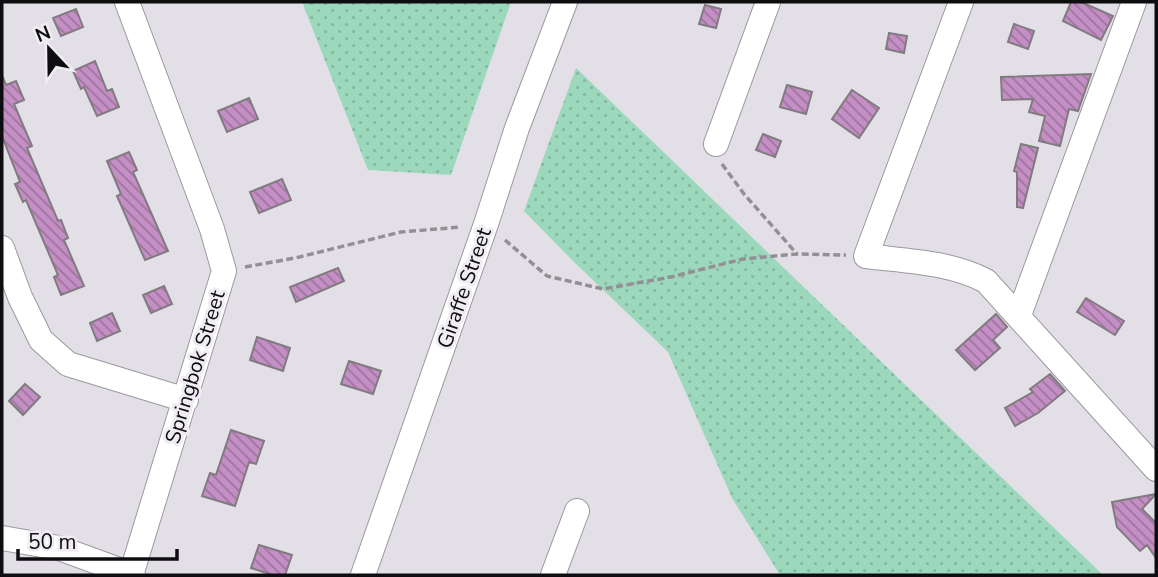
<svg xmlns="http://www.w3.org/2000/svg" width="1158" height="577" font-family="'Nunito Sans',sans-serif">
<style>
.grass{fill:url(#grass-dots)}
.building{fill:url(#building-back-hatch);stroke:#817b80;stroke-width:2}
.lines{fill:none;stroke-linecap:round;stroke-linejoin:round}
.minor-casing{stroke:#9c989f;stroke-width:26}
.path{stroke:#939095;stroke-width:3.5;stroke-dasharray:7 3.5;stroke-linecap:butt}
.minor{stroke:#fff;stroke-width:24}
.labels{text-anchor:middle;dominant-baseline:central;stroke-width:6;stroke-linejoin:round;paint-order:stroke}
.street-label{font-size:21px;fill:#0e0d0f;stroke:#f0ecf3}
</style>
<defs>
<pattern id="grass-dots" width="8" height="8" patternUnits="userSpaceOnUse" patternTransform="scale(1.75)"><rect width="8" height="8" fill="#9cd8bc"/><path d="M2 2h.1M6 6h.1" fill="none" stroke="#85b8a0" stroke-width="1.8" stroke-linecap="round"/></pattern>
<pattern id="building-back-hatch" width="6" height="6" patternUnits="userSpaceOnUse" patternTransform="scale(1.75)"><rect width="6" height="6" fill="#c48fc4"/><path d="M-1 5l2 2M0 0l6 6M5-1l2 2" fill="none" stroke="#9e739e"/></pattern>
</defs>
<rect width="100%" height="100%" fill="#e3dfe6"/>
<path class="grass" d="M302 2H511L451 175 368 170Z
M576 68 1103 575H780L732 498 668 352 574 262 524 211Z"/>
<path class="building" d="M1071 2H1081L1113 16 1101 40 1063 21Z
M705 5 721 9 716 28 699 24Z
M76 9 83 27 61 36 53 18Z
M1014 24 1034 31 1028 49 1008 42Z
M889 33 907 36 904 53 886 49Z
M95 61 107 91 112 89 119 107 97 116 84 87 81 89 73 71Z
M1091 74 1078 111 1069 109 1060 146 1039 141 1045 116 1029 112 1033 99 1002 100 1001 77Z
M2 75 6 85 16 81 24 100 14 104 32 146 27 148 58 221 61 220 68 238 64 240 84 286 61 295 54 277 58 275 26 200 23 202 15 184 20 182 2 136Z
M787 85 812 92 806 114 780 107Z
M852 90 879 108 859 138 832 119Z
M249 98 258 119 227 132 218 111Z
M763 134 781 141 775 157 756 150Z
M1021 144 1038 148 1023 208 1017 207V172L1014 171Z
M129 152 137 170 133 172 168 251 145 260 117 196 121 194 107 161Z
M282 179 291 200 259 213 250 192Z
M338 268 344 281 296 302 290 287Z
M164 286 172 304 151 313 143 295Z
M1086 298 1124 321 1115 335 1077 312Z
M112 313 120 331 97 341 90 323Z
M996 314 1007 327 993 340 1000 348 975 370 956 350Z
M257 337 290 348 283 371 250 360Z
M349 361 381 371 373 394 341 384Z
M1050 374 1065 391 1038 413 1015 426 1005 408 1033 392 1030 389Z
M25 384 40 397 23 415 9 401Z
M231 430 264 441 256 464 249 462 235 506 202 496 210 473 216 475Z
M1156 494 1142 509 1156 523V558L1147 545 1140 551 1117 527 1112 502Z
M259 545 292 555 285 575H273L251 568Z"/>
<g class="lines">
<defs>
<path id="minor" d="M127 2 212 229 224 271 131 575
M961 2 866 256C906 261 950 262 986 281L1156 469
M716 144 768 2
M2 248 20 297 41 340 68 364 186 400
M1019 315 1134 2
M2 538 59 548 133 575
M363 575 486 224 517 128 565 2
M553 575 577 511"/>
</defs>
<use href="#minor" class="minor-casing"/>
<path class="path" d="M722 164 744 194 797 254
M505 240 547 276 603 289 671 277 743 259 797 254 846 255
M245 267 295 258 401 232 461 227"/>
<use href="#minor" class="minor"/>
</g>
<g class="labels">
<g class="street-label">
<text transform="translate(464 288) rotate(-71)">Giraffe Street</text>
<text transform="translate(195 367) rotate(-73)">Springbok Street</text>
</g>
</g>
<rect width="1158" height="577" fill="none" stroke="#0e0d0f" stroke-width="7"/>
<g transform="translate(49 49) rotate(338)" stroke="#f0ecf3" stroke-width="5" paint-order="stroke">
<path d="M0-5L12 26L0 18L-12 26Z" fill="#0e0d0f"/>
<text y="-10" font-size="19" font-weight="bold" text-anchor="middle" fill="#0e0d0f">N</text>
</g>
<path d="M18 549v10h159v-10" fill="none" stroke="#0e0d0f" stroke-width="3.5"/>
<text x="28" y="549" font-size="21" fill="#0e0d0f" stroke="#f0ecf3" stroke-width="5" paint-order="stroke">50 m</text>
</svg>
